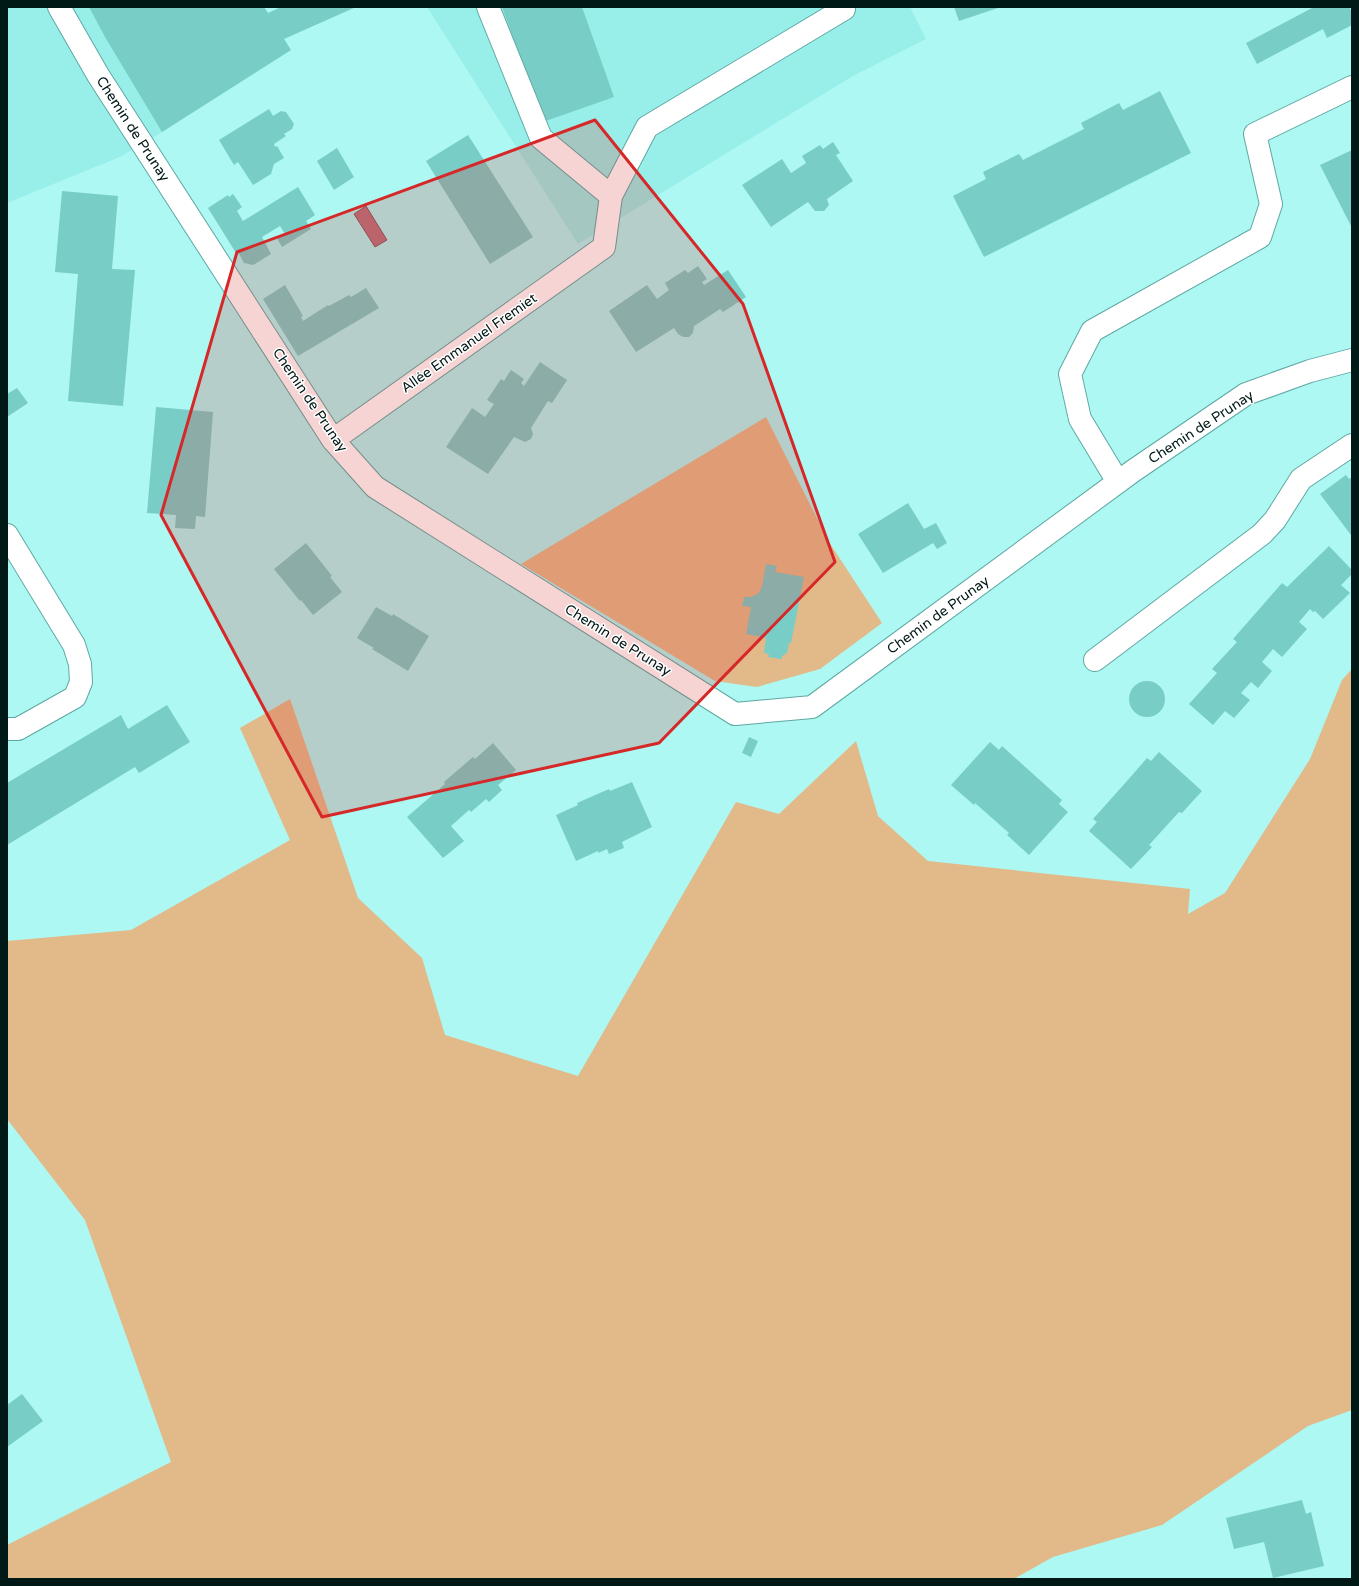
<svg xmlns="http://www.w3.org/2000/svg" width="1359" height="1586" font-family="'Varela Round',sans-serif">
<style>
.built{fill:#98efe9}
.green{fill:#e2b989}
.water{fill:#b5747e;stroke:#7f585f}
.building{fill:#79cdc7}
.lines{fill:none;stroke-linecap:round;stroke-linejoin:round}
.minor-casing{stroke:#5ea8a3;stroke-width:24}
.minor{stroke:#fff;stroke-width:22}
.marked{fill:#d62828;fill-opacity:0.2;stroke:#d62828;stroke-width:3;stroke-linejoin:round}
.labels{text-anchor:middle;dominant-baseline:central;stroke-width:3;stroke-linejoin:round;paint-order:stroke}
.street-label{font-size:14px;fill:#001816;stroke:#fff}
</style>
<rect width="100%" height="100%" fill="#adf8f2"/>
<path class="built" d="M7 7H264L291 50 162 132 122 156 7 203Z
M427 7H910L926 39 853 76 578 244Z"/>
<path class="green" d="M766 417 829 542 882 623 820 669 757 687 715 681 521 564Z
M1352 669V1410L1308 1426 1162 1525 1053 1557 1014 1579H7V1545L171 1462 85 1220 7 1119V941L131 930 290 840 240 728 290 699 358 898 422 958 445 1035 578 1076 736 802 779 814 856 741 878 816 928 861 1190 889 1188 914 1225 893 1310 759 1342 680Z"/>
<path class="water" d="M366 206 387 240 375 247 354 214Z"/>
<path class="building" d="M89 7H264L268 13 281 7H356L284 39 291 50 162 132 105 37Z
M502 7H582L614 97 543 122Z
M954 7H1001L959 21Z
M1314 7H1349L1352 12V25L1327 38 1323 29 1257 64 1246 43Z
M1160 91 1191 153 984 257 953 196 986 179 983 172 1019 154 1023 160 1084 129 1081 123 1119 103 1123 110Z
M269 109 273 116 281 111 286 112 294 124 292 129 284 134 286 136 274 144 275 147 277 146 284 158 274 164 271 174 253 185 238 162 234 165 219 140Z
M468 135 533 237 490 264 426 161Z
M833 142 840 153 836 155 853 181 827 199 829 205 824 211H815L808 202 771 227 742 185 782 159 791 173 806 163 802 156 820 145 823 149Z
M337 148 354 177 334 190 317 161Z
M1352 150V228L1320 165Z
M298 187 315 215 306 221 311 229 282 247 277 238 285 234 280 226 262 237 271 254 253 265 244 263 238 252 236 253 208 208 228 195 229 197 233 194 242 207 237 211 243 221Z
M62 191 118 196 112 269 135 270 123 406 68 401 78 274 55 272Z
M698 266 707 279 702 282 704 285 728 270 746 297 723 312 720 309 694 326 693 333 689 337H683L678 334 674 328 636 352 609 311 647 285 657 299 669 290 665 283 685 270 688 273Z
M285 285 303 316 301 317 303 321 328 305 329 306 349 295 351 297 366 288 379 308 298 356 263 299Z
M540 362 567 380 552 403 548 401 531 428 533 434 531 439 525 442 514 437 488 474 446 447 472 408 485 417 494 404 487 400 501 379 504 381 511 370 524 379 521 383 524 386Z
M17 388 28 403 7 417V394Z
M156 407 213 412 205 517 196 516 195 529 175 528 176 515 147 513Z
M1346 475 1349 479 1352 477 1351 535 1320 494Z
M908 503 924 529 936 523 947 543 937 549 933 543 883 573 858 534Z
M306 543 332 576 330 577 342 592 313 615 301 600 300 601 274 569Z
M1329 546 1352 570V574L1341 585 1350 593 1323 619 1315 611 1313 612 1310 609 1299 622 1307 629 1282 657 1273 649 1262 662 1272 671 1258 688 1251 682 1241 693 1250 700 1234 718 1225 711 1213 725 1189 704 1217 673 1212 669 1237 642 1233 639 1282 583 1287 587Z
M766 564 777 566 775 572 804 577 791 643H789L787 653 782 656V659L768 657 769 654 764 653 766 638 746 634 751 607 742 606 744 597H751L759 593 762 586Z
M376 607 392 616 393 614 429 636 408 671 372 649 374 648 357 638Z
M1129 699a18 18 0 1 1 36 0a18 18 0 1 1-36 0Z
M167 705 190 742 139 773 135 767 7 845V783L121 715 128 729Z
M749 737 758 741 751 757 742 753Z
M990 742 999 750 1002 746 1062 800 1059 804 1068 812 1029 855 1007 835 1009 833 975 803 974 805 951 785Z
M493 743 516 770 498 785 502 790 489 802 486 799 471 812 469 810 451 826 464 841 443 858 407 817 445 784 444 782 473 757 475 759Z
M1159 752 1202 791 1182 813 1179 812 1149 845 1152 847 1131 869 1089 831 1097 822 1093 819 1127 781 1147 758 1151 761Z
M632 782 652 827 622 842 624 848 609 854 607 849 598 853V851L576 861 556 815 578 805 577 803 609 789 610 791Z
M22 1394 43 1421 7 1447V1405Z
M1302 1500 1306 1514 1311 1512 1324 1566 1273 1578 1264 1542 1234 1549 1226 1518Z"/>
<g class="lines">
<defs>
<path id="minor" d="M59 7 98 75 333 440 375 487 735 714 812 707 1133 471 1246 394 1310 371 1352 360
M611 196 647 127 844 9
M333 440 604 247 611 196 541 138 488 7
M1118 482 1080 419 1070 374 1092 331 1260 237 1271 204 1255 134 1352 87
M7 535 74 645 80 664 81 682 75 697 18 729H7
M1095 660 1262 534 1275 520 1301 479 1352 445"/>
</defs>
<use href="#minor" class="minor-casing"/>
<use href="#minor" class="minor"/>
</g>
<path class="marked" d="M595 120 743 304 835 562 659 743 322 817 161 515 237 252Z"/>
<g class="labels">
<g class="street-label">
<text transform="translate(133 129) rotate(57)">Chemin de Prunay</text>
<text transform="translate(469 343) rotate(-35)">Allée Emmanuel Fremiet</text>
<text transform="translate(310 400) rotate(56)">Chemin de Prunay</text>
<text transform="translate(1201 427) rotate(-33)">Chemin de Prunay</text>
<text transform="translate(938 615) rotate(-36)">Chemin de Prunay</text>
<text transform="translate(618 640) rotate(32)">Chemin de Prunay</text>
</g>
</g>
<rect width="1359" height="1586" fill="none" stroke="#001816" stroke-width="16"/>
</svg>
